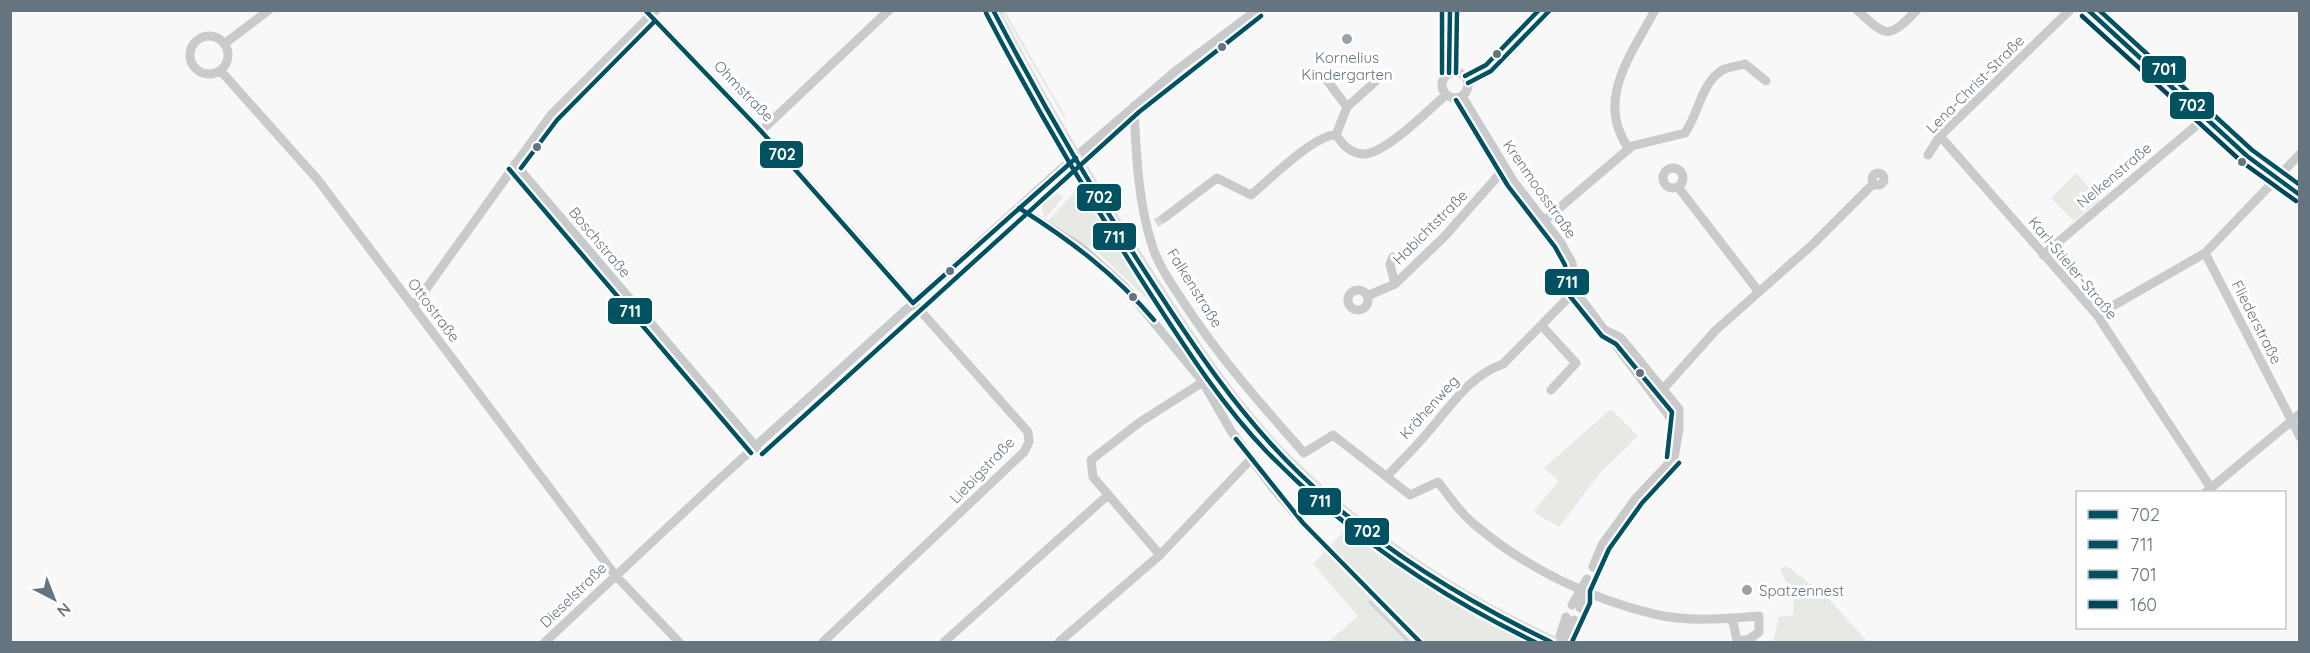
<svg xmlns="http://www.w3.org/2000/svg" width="2310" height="653" font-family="Quicksand,sans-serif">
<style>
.green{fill:#e7e9e5}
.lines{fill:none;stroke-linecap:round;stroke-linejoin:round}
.stream{stroke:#cad2d5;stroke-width:3}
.street-tunnel{stroke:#d4d7da;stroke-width:9;stroke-dasharray:9 4.5;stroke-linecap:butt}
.street{stroke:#c9cacb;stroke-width:9}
.secondary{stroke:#dededf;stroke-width:14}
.bus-1-casing{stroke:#fff;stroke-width:9}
.bus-2-casing{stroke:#fff;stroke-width:9}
.bus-3-casing{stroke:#fff;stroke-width:9}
.bus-4-casing{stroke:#fff;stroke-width:9}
.bus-1{stroke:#005262;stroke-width:4.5}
.bus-2{stroke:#005262;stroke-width:4.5}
.bus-3{stroke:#005262;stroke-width:4.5}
.bus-4{stroke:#00465a;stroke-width:4.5}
.poi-dot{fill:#99a2a9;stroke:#fff;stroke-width:2}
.bus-dot{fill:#66747f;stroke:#fff;stroke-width:2}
.labels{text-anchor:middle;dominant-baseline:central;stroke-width:6;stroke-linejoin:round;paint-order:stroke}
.poi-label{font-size:15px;fill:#66747f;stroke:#fff}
.street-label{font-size:15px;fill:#66747f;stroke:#fff}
.line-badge{stroke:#fff;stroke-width:2}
.badge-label{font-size:16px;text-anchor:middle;font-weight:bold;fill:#fff}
</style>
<rect width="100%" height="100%" fill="#f8f8f8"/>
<path class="green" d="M1002 11H1005L1065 116V120Z
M2076 173 2100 200 2074 221 2051 198Z
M1053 186 1063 198 1045 218 1040 203Z
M1079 187 1088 195 1159 310 1095 250 1048 221Z
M1611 409 1638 436 1599 474 1559 527 1533 512 1559 481 1544 468Z
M1344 531 1436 593 1530 642H1328L1358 616 1313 564Z
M1787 566 1826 596 1868 642H1773L1779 617 1793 615 1794 599 1780 569Z"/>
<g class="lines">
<path class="stream" d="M1370 602 1409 642"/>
<path class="street-tunnel" d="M1156 223 1164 218"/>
<path class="street" d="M645 10 761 131 1028 432 1029 442 1024 452 823 642
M1857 10C1886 37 1888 40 1917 10
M2087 10 2247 156 2300 195
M2096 19 2105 10
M190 55a19 19 0 1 1 38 0a19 19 0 1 1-38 0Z
M224 44 269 10
M220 70 318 180 615 575 679 642
M1442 85a13 13 0 1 1 26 0a13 13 0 1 1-26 0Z
M1449 73 1450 10
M1323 75 1347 107
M1468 83 1491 71 1550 10
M1462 96 1514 182 1561 243 1572 263 1575 291 1679 429
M1134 106C1136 153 1138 206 1154 251 1161 270 1173 286 1184 303 1219 357 1261 404 1304 453L1333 435 1410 495 1438 482C1449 496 1460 513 1474 524 1524 567 1590 599 1654 614 1686 622 1726 619 1759 616V632L1748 640H1737L1732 618
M761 131 889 10
M1336 135 1347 107 1377 80
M1940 136 2097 315 2211 488
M1629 149C1594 100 1632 54 1655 10
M1928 155 1940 136 2070 10
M515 164 757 448
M1663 178a10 10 0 1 1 20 0a10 10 0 1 1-20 0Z
M1872 179a6 6 0 1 1 12 0a6 6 0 1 1-12 0Z
M1678 187 1759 292
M1019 208 1081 247 1124 286 1203 382 1231 431 1273 488 1303 523 1420 642
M1164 218 1217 178 1251 195C1269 180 1315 134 1336 135 1343 145 1349 152 1362 154 1384 156 1429 109 1446 95
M1544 221 1632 146 1685 133C1698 115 1701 84 1721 71 1727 67 1738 66 1745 64L1766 81
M2205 253 2300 437
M2043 255 2205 118
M1393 257 1390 264 1395 284
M1348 300a10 10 0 1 1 20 0a10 10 0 1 1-20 0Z
M1367 296 1395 284 1444 237 1505 168
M413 307 551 115 656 10
M2097 315 2205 253 2300 154
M1542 326 1576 363 1551 390
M1656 397 1716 330 1812 245 1873 184
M1388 475C1401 461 1416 447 1429 431 1451 406 1469 376 1503 364L1575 291
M2206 492 2300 414
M1160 555 1093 477 1091 460 1140 422 1203 382
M1593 567 1602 545 1636 498 1674 458 1679 429V409L1621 338 1607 331
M1572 605 1587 579
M1580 608 1582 590
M545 642 714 484 1050 179 1178 69 1257 10
M944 642 1108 495
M1059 642 1160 555 1251 459
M1558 642 1566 617
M1561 642 1568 636 1574 620"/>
<path class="secondary" d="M993 10C1038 98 1088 182 1141 265 1181 327 1221 391 1271 445 1348 527 1449 595 1551 642"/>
<defs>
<path id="bus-1" d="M645 10 761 131 913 303
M993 10C1040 100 1091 188 1146 273 1192 344 1238 414 1300 474 1373 545 1460 598 1551 642
M2088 10 2247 156 2300 195
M1449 73 1450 10
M1468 83 1491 71 1550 10
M1019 208C1070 240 1115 274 1154 320
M913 303 1076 158
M1236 439 1303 523 1420 642"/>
<path id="bus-2" d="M986 13C1035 107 1089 198 1146 287 1183 344 1220 403 1267 452 1344 531 1435 594 1535 642
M1456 73 1457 10
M1456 100 1508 186 1555 247 1565 265 1569 295 1602 336 1616 344 1672 412 1667 457
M521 168 557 120 655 21
M509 169 751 453
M762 454 1139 112 1261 16
M1572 642 1590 603V591L1609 549 1642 503 1679 463"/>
<path id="bus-3" d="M2099 10 2252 150 2300 185
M1442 73V10
M1465 76 1486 65 1539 10"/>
<path id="bus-4" d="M2082 16 2242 162 2296 201"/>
</defs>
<use href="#bus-1" class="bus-1-casing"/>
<use href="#bus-2" class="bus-2-casing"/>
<use href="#bus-3" class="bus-3-casing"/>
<use href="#bus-4" class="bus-4-casing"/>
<use href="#bus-1" class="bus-1"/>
<use href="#bus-2" class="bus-2"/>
<use href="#bus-3" class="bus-3"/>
<use href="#bus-4" class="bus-4"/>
</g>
<g class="poi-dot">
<circle cx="1347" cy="39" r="6"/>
<circle cx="1747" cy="590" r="6"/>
</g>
<g class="bus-dot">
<circle cx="1222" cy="47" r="5"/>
<circle cx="1497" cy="54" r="5"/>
<circle cx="537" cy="147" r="5"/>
<circle cx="2242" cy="162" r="5"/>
<circle cx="950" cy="271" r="5"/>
<circle cx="1133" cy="297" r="5"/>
<circle cx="1640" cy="373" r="5"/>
</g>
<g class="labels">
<g class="poi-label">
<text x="1347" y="57">Kornelius<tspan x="1347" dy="17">Kindergarten</tspan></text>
<text x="1759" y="590" text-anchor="start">Spatzennest</text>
</g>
<g class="street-label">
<text transform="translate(1975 84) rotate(-45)">Lena-Christ-Straße</text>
<text transform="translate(744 91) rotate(46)">Ohmstraße</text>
<text transform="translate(2114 175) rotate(-40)">Nelkenstraße</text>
<text transform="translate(1540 189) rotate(55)">Krenmoosstraße</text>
<text transform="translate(1430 227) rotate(-45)">Habichtstraße</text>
<text transform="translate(600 242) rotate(50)">Boschstraße</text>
<text transform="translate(2073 268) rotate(50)">Karl-Stieler-Straße</text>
<text transform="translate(1195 288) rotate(58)">Falkenstraße</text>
<text transform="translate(434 310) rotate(53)">Ottostraße</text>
<text transform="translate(2257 322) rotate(63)">Fliederstraße</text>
<text transform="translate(1429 407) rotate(-48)">Krähenweg</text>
<text transform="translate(982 470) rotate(-46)">Liebigstraße</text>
<text transform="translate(573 595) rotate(-44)">Dieselstraße</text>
</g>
</g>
<g class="line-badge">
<rect x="2141" y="55" width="46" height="29" rx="6" fill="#005262"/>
<rect x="2169" y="91" width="46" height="29" rx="6" fill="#005262"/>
<rect x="759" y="140" width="45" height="29" rx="6" fill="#005262"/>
<rect x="1076" y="183" width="46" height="29" rx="6" fill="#005262"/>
<rect x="1092" y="222" width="45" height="29" rx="6" fill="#005262"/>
<rect x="1544" y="268" width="46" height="28" rx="6" fill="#005262"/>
<rect x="607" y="297" width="46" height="28" rx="6" fill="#005262"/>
<rect x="1297" y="487" width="45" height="29" rx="6" fill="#005262"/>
<rect x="1344" y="517" width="46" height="29" rx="6" fill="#005262"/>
</g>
<g class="badge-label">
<text x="2164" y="75">701</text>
<text x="2192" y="111">702</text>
<text x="782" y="160">702</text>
<text x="1099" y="203">702</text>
<text x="1114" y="243">711</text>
<text x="1567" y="288">711</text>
<text x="630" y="317">711</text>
<text x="1320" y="507">711</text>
<text x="1367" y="537">702</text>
</g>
<rect width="2310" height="653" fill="none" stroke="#66747f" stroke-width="24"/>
<rect x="2076" y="491" width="210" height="138" fill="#ffffff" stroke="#c2c7cc" stroke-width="1.5"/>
<rect x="2088" y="510" width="30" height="9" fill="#005262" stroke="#c2c7cc" stroke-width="1.5"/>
<text x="2130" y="521" font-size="18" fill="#66747f">702</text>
<rect x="2088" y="540" width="30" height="9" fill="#005262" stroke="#c2c7cc" stroke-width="1.5"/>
<text x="2130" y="551" font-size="18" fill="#66747f">711</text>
<rect x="2088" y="570" width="30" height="9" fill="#005262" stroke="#c2c7cc" stroke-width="1.5"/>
<text x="2130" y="581" font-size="18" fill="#66747f">701</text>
<rect x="2088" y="600" width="30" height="9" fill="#00465a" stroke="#c2c7cc" stroke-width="1.5"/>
<text x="2130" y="611" font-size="18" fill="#66747f">160</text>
<g transform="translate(54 599) rotate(138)" stroke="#ffffff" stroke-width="4.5" paint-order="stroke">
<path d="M0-4.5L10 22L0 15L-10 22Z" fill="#66747f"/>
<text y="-9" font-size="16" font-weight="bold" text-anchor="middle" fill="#66747f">N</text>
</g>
</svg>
